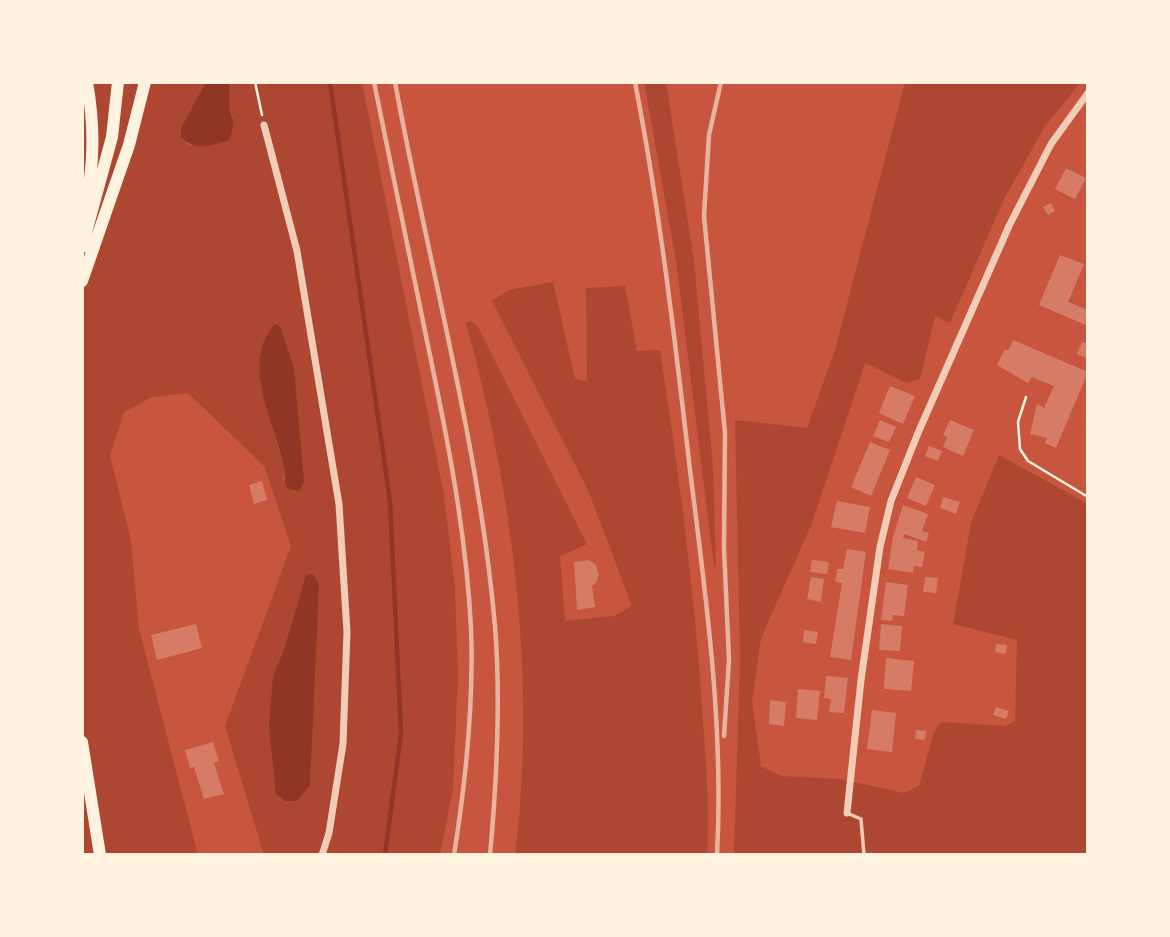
<svg xmlns="http://www.w3.org/2000/svg" width="1170" height="937" font-family="'Varela Round',sans-serif">
<style>
.green{fill:#ae4732;fill-rule:evenodd}
.water{fill:#8f3625}
.lines{fill:none;stroke-linecap:round;stroke-linejoin:round}
.stream{stroke:#8f3625;stroke-width:4.5}
.building{fill:#d67c66}
.path{stroke:#fff3e0;stroke-width:2.5}
.service{stroke:#f1ccb7;stroke-width:3.5}
.minor{stroke:#f1ccb7;stroke-width:7}
.primary{stroke:#fff3e0;stroke-width:12}
.rail{stroke:#e9b49f;stroke-width:4.5}
</style>
<rect width="100%" height="100%" fill="#c8553d"/>
<path class="green" d="M82 82H206L181 128V138L190 146 233 116 228 103 229 82H362L444 495 455 588 458 675 453 789 440 855H264L225 726 291 546 264 466 188 393 152 397 124 412 110 455 131 541 139 629 198 855H82ZM260 381 299 491 283 480 284 465 274 435ZM284 650 311 736 310 785 297 801 273 676Z
M644 82H666L694 261 713 467 716 565 714 566 676 261Z
M905 82H1081L1045 126 1004 199 950 323 935 316 920 379 907 383 865 363 810 528 761 638 752 701 761 766 781 776 840 779 904 793 919 786 934 732 941 722 1005 726 1015 721 1017 640 953 624 971 523 999 455 1088 504V855H734L740 658 735 420 807 428 835 350Z
M553 282 575 379 587 381 586 288 625 286 637 351 660 350C678 468 694 586 702 705 705 755 710 805 707 855H515C537 680 513 492 466 323L471 321 478 327 587 544 560 556 565 621 614 616 632 606 588 490 492 301 509 290Z"/>
<path class="water" d="M206 82H229C230 88 229 94 229 100 229 119 238 118 229 140 211 146 196 151 181 138V128Z
M274 324 280 326 294 368 304 482 299 491 287 488C283 479 286 471 283 462 274 427 251 379 263 344 265 337 271 330 274 324Z
M313 574 319 584 310 785 297 801H286L276 794 269 726 273 676 284 650 306 575Z"/>
<g class="lines">
<path class="stream" d="M330 82 390 501 401 733 385 855"/>
</g>
<path class="building" d="M1066 168 1086 178 1075 199 1055 189Z
M1051 203 1055 211 1048 215 1043 207Z
M1060 255 1084 264 1068 302 1088 310V326L1039 305Z
M1013 340 1088 372 1056 448 1045 443 1047 438 1030 434 1037 404 1044 408 1054 386 1032 377 1028 383 997 365 1005 349 1008 351Z
M1082 342 1088 344V359L1077 354Z
M890 386 915 396 903 424 879 413Z
M880 420 896 427 889 442 873 436Z
M950 420 974 430 963 456 943 447 947 437 943 435Z
M870 442 890 450 871 496 851 487Z
M929 446 942 451 938 461 925 456Z
M916 477 935 485 926 506 907 498Z
M262 481 267 500 254 504 249 485Z
M943 497 960 502 956 514 940 508Z
M837 501 870 507 865 533 831 527Z
M903 505 928 514 922 531 929 533 926 542 904 534 903 538 918 541 917 550 925 552 922 567 914 566 913 573 888 569 893 537Z
M847 549 866 552 851 660 830 657 842 583 835 582 837 569H843Z
M589 560 596 565 599 575 596 583 592 586 595 607 577 610 574 562Z
M812 560 829 562 827 574 810 572Z
M811 577 824 579 821 602 807 599Z
M925 577 938 578 936 593 923 592Z
M886 582 908 585 904 616 893 615 892 621 881 620Z
M196 624 202 648 157 660 151 635Z
M881 624 902 626 900 651 879 650Z
M804 630 818 632 816 644 803 642Z
M996 644 1007 645 1006 654 995 652Z
M886 658 914 661 911 691 884 689Z
M826 676 848 678 844 713 829 712 831 699 824 698Z
M798 689 820 691 817 720 796 718Z
M770 700 786 702 784 726 769 724Z
M996 707 1009 711 1006 719 993 715Z
M872 710 896 713 892 752 867 749Z
M916 730 926 731 925 740 915 739Z
M213 742 219 761 214 763 224 794 204 799 194 767 190 768 185 750Z"/>
<g class="lines">
<path class="path" d="M255 82 262 115
M1026 397 1018 422 1020 449 1028 461 1088 497"/>
<path class="service" d="M847 813 861 819 864 855"/>
<path class="minor" d="M264 125 297 251 339 504 347 632 343 744 329 833 322 855
M847 813 861 680 880 547 891 501 918 433 1009 226 1051 144 1088 93"/>
<path class="primary" d="M85 210C94 165 95 128 87 82
M82 247 112 137 118 82
M82 281 129 145 145 82
M82 742 100 855"/>
<path class="rail" d="M374 82C391 169 409 255 427 341 447 436 466 531 471 628 474 704 466 780 454 855
M395 82C428 263 479 443 495 626 501 702 497 779 490 855
M635 82C660 211 675 340 690 470 706 597 724 726 717 855
M721 82 709 135 704 216 725 433 724 548 729 660 724 736"/>
</g>
<rect width="1170" height="937" fill="none" stroke="#fff3e0" stroke-width="168"/>
</svg>
